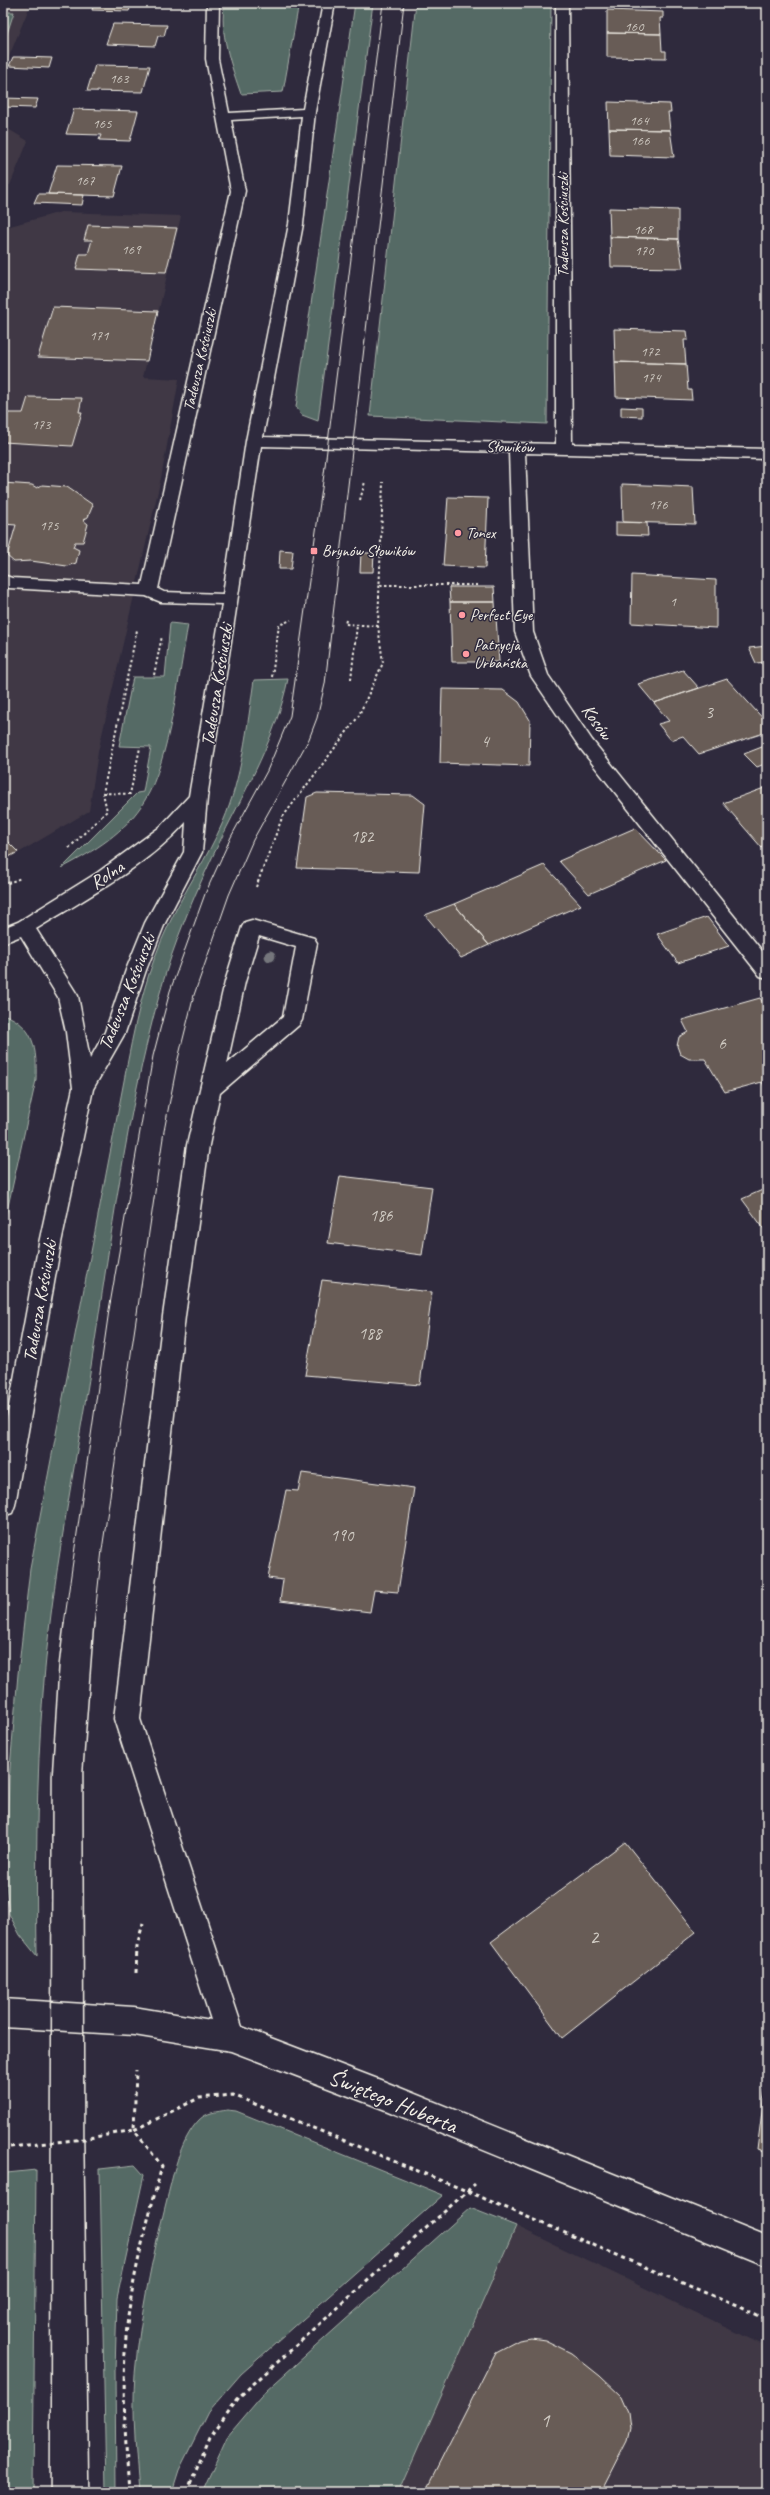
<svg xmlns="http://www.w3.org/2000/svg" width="770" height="2495" font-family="Caveat,sans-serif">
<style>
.built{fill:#403945}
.green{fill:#546a65;stroke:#a4aea6}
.building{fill:#675b57;stroke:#f4f1e8}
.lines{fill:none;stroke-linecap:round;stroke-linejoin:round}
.minor-casing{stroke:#f4f1e8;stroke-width:3}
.path-far1{stroke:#f4f1e8;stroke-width:2;stroke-dasharray:2.5 2.5;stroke-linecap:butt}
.path{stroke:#f4f1e8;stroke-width:3;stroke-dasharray:4 4;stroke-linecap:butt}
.minor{fill:#2f2a3d;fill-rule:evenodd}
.tram-far1{stroke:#f4f1e8;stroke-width:1}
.tram{stroke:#f4f1e8;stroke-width:1.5}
.tree{fill:#74767b}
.poi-dot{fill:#ff9aa2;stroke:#2f2a3d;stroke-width:1.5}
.labels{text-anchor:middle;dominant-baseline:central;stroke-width:3;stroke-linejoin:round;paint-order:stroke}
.far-number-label{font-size:14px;fill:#d1ccc4}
.far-street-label{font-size:16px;fill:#f4f1e8;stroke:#2f2a3d}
.far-poi-label{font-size:16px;fill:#f4f1e8;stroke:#2f2a3d;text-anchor:start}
.number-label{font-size:17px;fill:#d1ccc4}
.street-label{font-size:19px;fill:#f4f1e8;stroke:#2f2a3d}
.near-number-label{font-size:20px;fill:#d1ccc4}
.near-street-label{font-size:23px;fill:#f4f1e8;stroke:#2f2a3d}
</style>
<rect width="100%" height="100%" fill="#2f2a3d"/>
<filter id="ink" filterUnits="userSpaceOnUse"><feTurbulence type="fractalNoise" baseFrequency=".025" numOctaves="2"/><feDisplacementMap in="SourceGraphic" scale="8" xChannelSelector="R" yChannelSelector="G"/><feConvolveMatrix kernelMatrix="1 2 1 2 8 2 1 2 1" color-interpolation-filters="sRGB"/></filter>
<g filter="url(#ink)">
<path class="built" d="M3 3H31L3 71Z
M3 126 28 141 10 185H3Z
M61 212 181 216 143 377 179 379 161 478 98 752 89 811 3 862V595L33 596 3 595V228Z
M516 2226 767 2347V2492H399Z"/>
<path class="green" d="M225 3H299L283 92 241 94C232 68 218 30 225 3Z
M355 3H373L318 421 302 415 296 407Z
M416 3H551L547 424 370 416Z
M3 12H14L3 46Z
M170 623 188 625C179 673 170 759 145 800 126 832 94 851 62 868L137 793 143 792 151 747 119 746 133 677H165Z
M288 679C276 737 248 785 222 837 197 888 174 941 159 996 126 1115 111 1238 92 1360 75 1470 51 1581 43 1693 36 1780 36 1868 37 1956L20 1935 9 1914 6 1883 9 1780 18 1674 30 1569 128 1060C137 1013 148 967 169 924 185 889 208 857 223 822 242 777 247 728 254 680Z
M3 1014C35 1026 37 1049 36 1080L3 1229Z
M227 2110 236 2111 443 2195 241 2374 208 2412 179 2470 172 2492H139C136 2453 132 2413 135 2374 140 2316 152 2259 166 2203 173 2176 179 2141 199 2120 207 2112 217 2112 227 2110Z
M135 2165 144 2175 117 2298 115 2371 116 2492H106L100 2169Z
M36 2170 33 2492H3V2204L7 2173Z
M470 2208 516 2226 399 2492H202L227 2437 266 2391Z"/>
<path class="building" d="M94 3H132L129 11 92 10Z
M607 10 663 12V18H660L661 34 607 33Z
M113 24 167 25 164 36H158L155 46 106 44Z
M607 33 661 34 662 51H666V58L607 57Z
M13 57H20L52 58 49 68 9 66Z
M95 65 150 66 143 92 87 91Z
M3 98 38 99 35 108 3 107Z
M608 102 670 104 671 112H668L670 130 609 129Z
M74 109 138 111 130 141 99 140 101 135 66 134Z
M609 129 670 130 674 157 610 155Z
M57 165 122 166 114 196 48 194Z
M38 194H48L84 195 82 205 34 203Z
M609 208 678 210V239L610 237Z
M88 225 177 228 166 272 76 269 80 254H88L92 240H84Z
M610 237 678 239 683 268 611 267Z
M53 307 158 311 147 361 38 357Z
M614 329 687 331 688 340H684L686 364 615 362Z
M615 362 686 364 688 390H691L692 400 616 397Z
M28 397 82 398 79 412H82L72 446 3 442V413H23Z
M621 407 642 408V417L621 416Z
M3 483 32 485 37 488 42 485 67 487 93 505 88 517 83 520 88 524 83 542H75L73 547 79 550 76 563 67 566 31 561 14 562 7 556 16 525 3 524Z
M622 484 693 487 695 524 623 522Z
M448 497 488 498 485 568 443 566Z
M616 522 647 523 648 536 616 535Z
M280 550 293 551 291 569H279Z
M361 553H374L373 572H360Z
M632 575 716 580V628L631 623Z
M449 587H494L495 602H450Z
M450 602H495L499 662H452Z
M767 646V662L756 663 749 648Z
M683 670 699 688 654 703 638 684Z
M727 679 767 723V732L699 754 683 736 671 740 658 724 669 721 654 703Z
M442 689 503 690 519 702 530 720 529 766 440 763Z
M767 745V763L757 767 744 754Z
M767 787V846L762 848 723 803Z
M317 793 413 795 425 804 419 872 297 868 307 797Z
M635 828 666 860 589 894 559 861Z
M3 837 18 852 3 860Z
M544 865 581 905 489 945 454 904Z
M454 904 489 945 461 958 425 915Z
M707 917 729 946 678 963 657 934Z
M760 998 767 1009V1091L762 1082 725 1092 705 1059H689L680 1054 677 1046 679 1037 688 1032 682 1020Z
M340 1176 432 1187 422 1255 328 1243Z
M767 1188V1233L742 1199Z
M322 1280 432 1292 420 1385 305 1375Z
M302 1473 414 1488 398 1592 374 1590 370 1612 280 1601 283 1580 268 1578 286 1490 298 1491Z
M625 1842 696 1932 562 2038 491 1942Z
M765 2088H767V2153L757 2150Z
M531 2338 545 2340 571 2353 600 2376 621 2396 628 2412 630 2428 627 2441 601 2492H425L496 2352 519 2340Z"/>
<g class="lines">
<defs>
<path id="minor" d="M207 3H219L218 59 229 113 303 109 323 3H335L315 112 303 224 263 437 556 444V3H568L572 444 767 449V459L525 453 533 632 548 675 592 740 767 957V978L760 976 580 748 531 676 515 632 509 452 261 446 207 798 202 852 165 923 146 970 125 1033 93 1089 61 1243 15 1505 12 1513 3 1516V1439L39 1243 73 1088 66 1032 58 997 21 936 3 943V928L18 922 97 873 160 827 189 796 222 604 161 602 146 596 9 588 3 587V575L12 578 142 585 231 191 206 59ZM302 116 289 224 246 441 223 594 164 592 158 589 245 191 231 120ZM186 822 184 852 145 923 126 970 105 1032 90 1059 78 996 36 929C86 898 147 866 186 822Z
M252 920 314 938 317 943 302 1020 299 1025 220 1093 209 1145 185 1316 140 1719 242 2027 383 2081 767 2236V2266L383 2109 231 2051 134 2035 3 2027V1999L134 2007 211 2020 114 1719 163 1316 187 1145 225 982 242 927 245 922ZM259 936 296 947 283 1017 227 1064 245 982Z"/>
</defs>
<use href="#minor" class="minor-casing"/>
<path class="path-far1" d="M360 500 365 482
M380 585H480
M346 620 345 624 378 626
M154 675 162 636
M272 677 279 625 291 620
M351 679 357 625
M103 793 130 794 140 748
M69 848 107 811 103 793 137 630
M3 885 21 878
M256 887 282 818 358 717 383 663 378 626 383 482"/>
<path class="path" d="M136 1973 137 1946 143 1923
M10 2147 84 2139 134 2130 136 2070
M129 2492C125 2434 121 2375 128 2317 135 2265 149 2216 162 2166L134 2130 199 2098 233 2095 469 2192 767 2319
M187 2492 210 2437 240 2396 475 2184"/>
<use href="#minor" class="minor"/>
<path class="tram-far1" d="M64 1624 109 1310 153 1056 170 991 205 894 231 837 267 771 290 716 324 474 383 3
M94 1624 102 1550 164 1131 178 1059 194 995 229 895 253 840 309 739 317 718 325 684 404 3"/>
<path class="tram" d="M50 2492 52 1776 59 1665 64 1623
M89 2492 84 2139 83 1771 94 1623"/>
</g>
<circle class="tree" cx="270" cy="956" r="5.5"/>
</g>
<g class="poi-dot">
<circle cx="458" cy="533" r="4"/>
<rect x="310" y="547" width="8" height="8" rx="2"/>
<circle cx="462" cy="615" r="4"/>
<circle cx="466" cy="654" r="4"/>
</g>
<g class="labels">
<g class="far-number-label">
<text x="634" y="26">160</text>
<text x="119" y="78">163</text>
<text x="639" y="120">164</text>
<text x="102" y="123">165</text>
<text x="640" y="140">166</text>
<text x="85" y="180">167</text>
<text x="643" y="229">168</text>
<text x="131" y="249">169</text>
<text x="644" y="250">170</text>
<text x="99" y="335">171</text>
<text x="650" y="351">172</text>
<text x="651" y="377">174</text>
<text x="41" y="424">173</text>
<text x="658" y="504">176</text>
<text x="49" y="525">175</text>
<text x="673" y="601">1</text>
</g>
<g class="far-street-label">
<text transform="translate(563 225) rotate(-90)">Tadeusza Kościuszki</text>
<text transform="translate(200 360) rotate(-77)">Tadeusza Kościuszki</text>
<text transform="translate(510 447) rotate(1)">Słowików</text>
</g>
<g class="far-poi-label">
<text x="466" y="533">Tonex</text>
<text x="322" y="551">Brynów Słowików</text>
<text x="470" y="615">Perfect Eye</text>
<text x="474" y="645">Patrycja<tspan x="474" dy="18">Urbańska</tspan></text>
</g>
<g class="number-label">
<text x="709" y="712">3</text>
<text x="485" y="741">4</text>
<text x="362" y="836">182</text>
<text x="722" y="1043">6</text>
<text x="381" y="1215">186</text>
<text x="370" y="1333">188</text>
<text x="342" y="1535">190</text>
</g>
<g class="street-label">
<text transform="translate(217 685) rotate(-81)">Tadeusza Kościuszki</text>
<text transform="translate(597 722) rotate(55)">Kosów</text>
<text transform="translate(107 875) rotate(-34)">Rolna</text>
<text transform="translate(127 992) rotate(-68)">Tadeusza Kościuszki</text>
<text transform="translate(40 1301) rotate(-80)">Tadeusza Kościuszki</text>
</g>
<g class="near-number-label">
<text x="594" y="1937">2</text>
<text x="545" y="2420">1</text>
</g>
<g class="near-street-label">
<text transform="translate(393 2101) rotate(22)">Świętego Huberta</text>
</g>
</g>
<rect width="770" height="2495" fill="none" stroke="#2f2a3d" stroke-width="16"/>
<rect x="8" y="8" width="754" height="2479" fill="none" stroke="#f4f1e8" stroke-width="1.5" filter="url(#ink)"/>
</svg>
